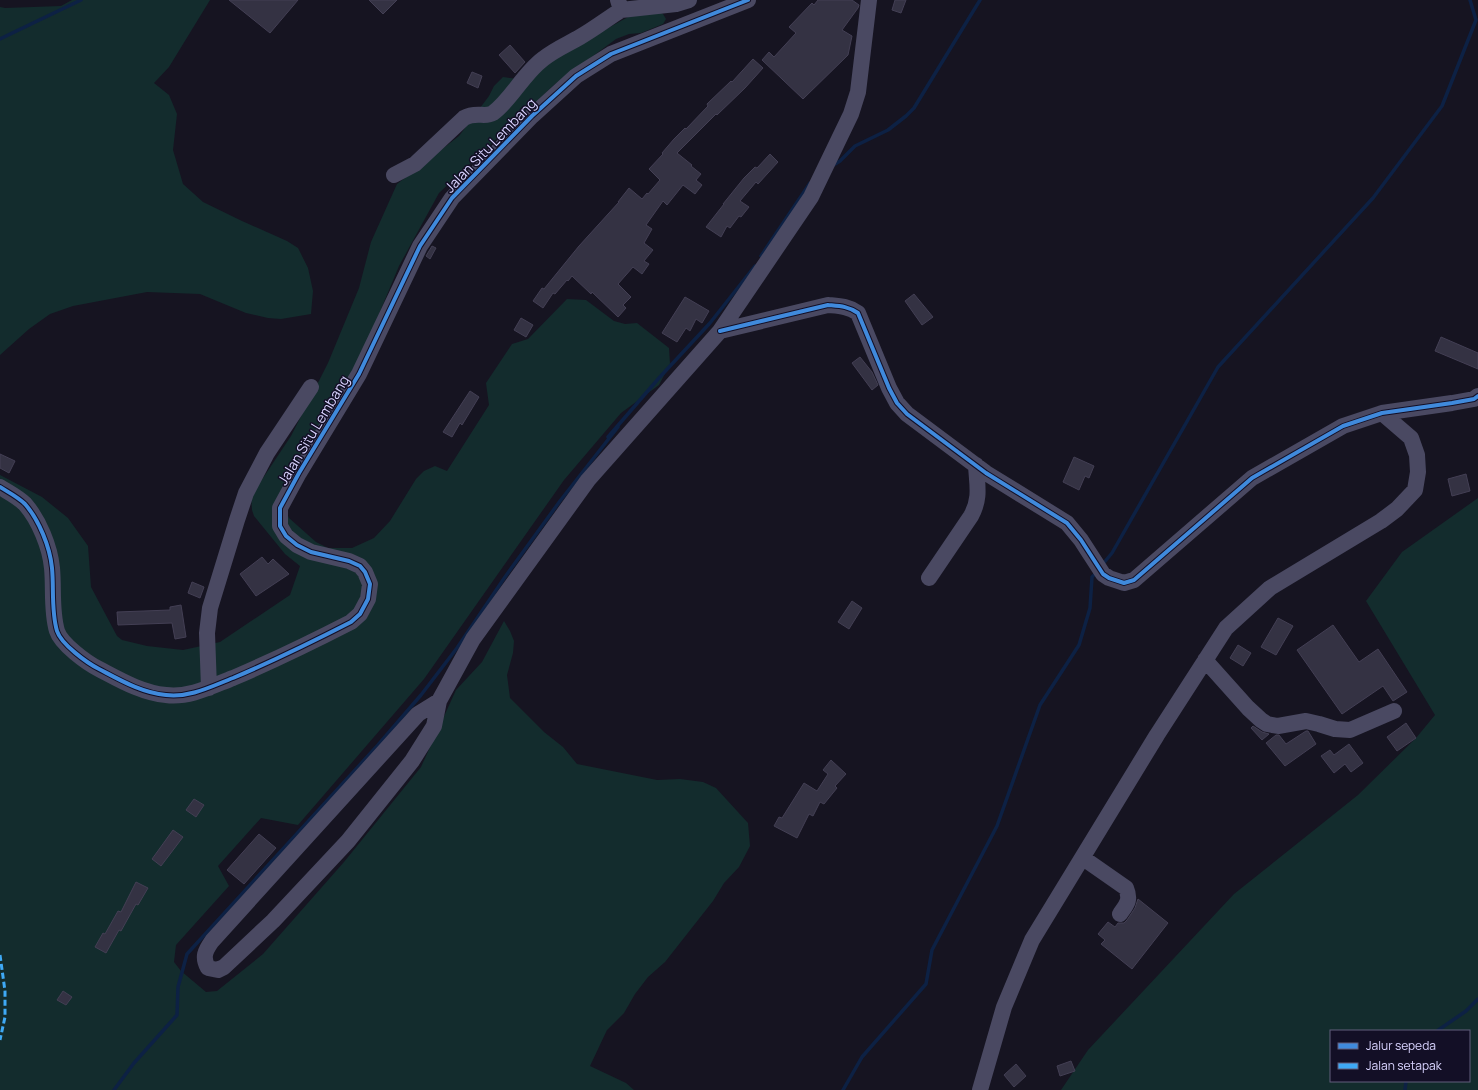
<svg xmlns="http://www.w3.org/2000/svg" width="1478" height="1090" font-family="Manrope,sans-serif">
<style>
.green{fill:#132c2d;fill-rule:evenodd}
.lines{fill:none;stroke-linecap:round;stroke-linejoin:round}
.stream{stroke:#0d2144;stroke-width:3.5}
.building{fill:#343243;stroke:#433f54}
.minor{stroke:#4a4962;stroke-width:16}
.quiet{stroke:#3fa9f5;stroke-width:3;stroke-dasharray:6 3;stroke-linecap:butt}
.cycleway-casing{stroke:#130f26;stroke-width:6}
.cycleway{stroke:#408adc;stroke-width:4}
.labels{text-anchor:middle;dominant-baseline:central;stroke-width:3;stroke-linejoin:round;paint-order:stroke}
.street-label{font-size:14px;fill:#d9d4ff;stroke:#130f26}
</style>
<rect width="100%" height="100%" fill="#161421"/>
<path class="green" d="M72 0H210L169 67 154 83 169 95 177 114 173 150 183 184 203 202 242 221 287 241 298 248 308 268 313 291 311 314 281 319 268 318 246 313 200 294 147 292 73 306 50 314 29 329 0 355V7L5 8 61 6Z
M656 10 663 14 666 19 663 24 641 33 629 34 616 39 555 84 439 193 399 266 364 350 280 498 289 518 316 542 328 548H352L374 538 390 521 416 479 424 471 435 466 447 471 489 405 486 383 512 344 528 339 567 299 586 300 614 321 625 324 637 323 669 348 670 364 659 385 621 413 564 480 424 679 298 825 261 818 218 866 229 886 176 945 174 962 181 971 206 992 217 991 263 954 344 862 421 767 456 690 482 662 504 621 510 631 514 641 513 653 507 675 510 698 544 732 563 747 577 764 657 780 680 779 703 782 716 788 748 823 750 846 739 867 724 883 713 901 665 962 648 977 635 994 624 1013 607 1030 590 1066 626 1083 634 1090H0V475L42 497 68 518 88 546 91 587 117 636 122 640 147 646 183 650 220 642 290 595 300 566 285 554 254 516 252 510 251 496 291 436 328 363 359 288 371 242 397 184 459 136 489 96 494 86 503 77 526 80 547 62 628 17Z
M1478 498V1090H1061L1088 1050 1234 894 1358 795 1416 738 1435 715 1366 601 1402 552ZM1331 1031H1469V1081H1331Z"/>
<g class="lines">
<path class="stream" d="M0 39 81 0
M832 166 840 161 855 146 888 130 906 116 914 108 980 0
M761 256 810 183
M1102 565 1112 553 1218 367 1373 198 1442 106 1476 20 1470 0
M1437 1031 1466 1011 1478 999
M114 1090 134 1063 177 1015 178 987 187 954 378 745 421 695 457 648 505 577 560 501 618 427 608 437 659 378 710 323 755 266
M843 1090 862 1057 926 984 932 950 997 826 1040 705 1079 645 1090 608 1092 577 1096 573
M1405 1090 1406 1081"/>
</g>
<path class="building" d="M229 0H298L270 33Z
M369 0H397L383 14Z
M818 0H852L859 5 858 8 842 30 852 36 848 55 803 99 762 60 769 52 774 57 796 33 789 27 812 3 814 5Z
M895 0H906L901 13 892 10Z
M510 45 525 62 515 73 499 55Z
M753 59 763 68 745 88 717 115 716 114 677 153 692 165 691 166 701 174 696 180 702 185 695 194 683 185 667 205 663 201 646 225 652 229 644 243 653 250 644 261 649 264 642 274 633 267 618 284 631 297 623 305 626 308 618 317 592 292 591 294 572 276 568 281 567 280 555 294 553 293 543 308 533 301 542 288 544 289 579 246 619 202H618L629 188 642 199 647 193 648 194 660 180 649 169 663 154 662 153 674 139 685 128 686 129 708 106 707 104 731 81 732 82Z
M472 72 482 76 478 88 467 83Z
M770 154 778 162 758 184 756 182 740 201 749 207 741 217 739 216 730 228 727 226 721 237 706 227 724 204H723L744 178 755 167 757 168Z
M432 246 436 248 430 259 426 256Z
M914 294 933 317 922 325 905 301Z
M685 297 709 311 702 323 696 319 690 331 686 328 677 342 662 333Z
M521 318 533 325 526 337 514 330Z
M1441 337 1478 353V369L1435 351Z
M860 357 872 372 878 385 872 390 852 363Z
M470 391 479 397 462 425 460 423 452 437 443 432Z
M0 454 15 461 9 473 0 468Z
M1074 457 1094 466 1089 478 1085 476 1079 490 1063 482Z
M1466 474 1470 491 1452 496 1448 479Z
M262 557 268 564 273 559 289 574 256 596 240 574Z
M192 582 204 587 200 598 188 593Z
M852 601 862 608 849 629 838 622Z
M181 605 186 637 175 639 172 623 118 625 117 612 170 610V607Z
M1278 618 1293 626 1276 655 1261 647Z
M1333 625 1359 662 1378 649 1407 692 1393 701 1383 686 1342 714 1297 650Z
M1238 645 1251 653 1243 666 1230 658Z
M1406 723 1416 738 1397 751 1387 737Z
M1253 726 1262 732 1269 734 1262 740 1251 728Z
M1306 731H1308L1316 744 1285 766 1266 743 1276 735H1279L1286 744Z
M1349 744 1363 763 1351 772 1345 764 1334 773 1321 756 1330 750 1334 755Z
M831 760 846 774 835 786 837 788 824 804 820 802 813 816 809 814 797 838 774 826 779 817 782 818 804 783 817 791 828 774 823 770Z
M194 799 204 805 196 817 186 810Z
M173 830 183 837 161 866 152 859Z
M259 834 276 848 244 884 227 870Z
M136 882 148 888 138 905 136 904 121 931 119 930 106 953 95 947 103 933 105 934 118 911 121 912Z
M1138 899 1168 923 1132 969 1101 944 1105 940 1098 934 1108 922 1115 927 1118 923H1124L1127 920 1135 908Z
M63 991 72 997 66 1005 57 1000Z
M1071 1061 1075 1071 1060 1076 1057 1066Z
M1016 1064 1026 1076 1014 1087 1004 1075Z"/>
<g class="lines">
<path class="minor" d="M618 0 621 10 676 4 689 0
M394 175 415 164 464 118C476 111 485 118 493 113 511 100 523 74 543 59 554 50 568 44 580 37 594 29 607 19 621 10
M720 331 828 305C839 306 848 306 858 313L889 388 897 403 907 414 986 473 1067 523 1081 540 1103 574 1109 578 1124 583 1134 580 1252 478 1343 426 1382 413 1452 403 1474 399 1478 396
M0 487C8 492 18 497 25 504 39 520 50 547 52 568 54 588 51 611 57 631 61 644 87 663 99 669 120 680 142 693 166 695 190 698 212 686 233 678 273 661 312 642 351 622L360 614 368 599 370 584 365 572 360 566 349 561 311 552 297 545 286 536 280 526V508L299 473 359 374 420 246 452 198 532 116 576 76 611 54 748 0
M929 578 971 516C981 498 977 485 976 465
M1205 660 1248 708 1261 720 1267 724 1278 726 1306 721 1319 724 1335 729 1350 730 1394 711
M209 688 207 633 210 608 237 520 246 493 267 453 311 387
M439 701 418 714 212 941C205 951 202 957 208 968L218 970 224 967 273 921 348 841 412 761 434 726 439 701 473 639 588 480 720 331 811 197 851 114 858 92 869 0
M1083 858 1126 888C1131 900 1127 904 1120 914
M980 1090 1004 1007 1032 940 1157 735 1226 628 1270 588 1381 521 1397 509 1415 490 1418 472 1417 455 1411 438 1382 413"/>
<path class="quiet" d="M0 955 5 991V1017L0 1040"/>
<defs>
<path id="cycleway" d="M720 331 828 305C839 306 848 306 858 313L889 388 897 403 907 414 986 473 1067 523 1081 540 1103 574 1109 578 1124 583 1134 580 1252 478 1343 426 1382 413 1452 403 1474 399 1478 396
M0 487C8 492 18 497 25 504 39 520 50 547 52 568 54 588 51 611 57 631 61 644 87 663 99 669 120 680 142 693 166 695 190 698 212 686 233 678 273 661 312 642 351 622L360 614 368 599 370 584 365 572 360 566 349 561 311 552 297 545 286 536 280 526V508L299 473 359 374 420 246 452 198 532 116 576 76 611 54 748 0"/>
</defs>
<use href="#cycleway" class="cycleway-casing"/>
<use href="#cycleway" class="cycleway"/>
</g>
<g class="labels">
<g class="street-label">
<text transform="translate(490 145) rotate(-46)">Jalan Situ Lembang</text>
<text transform="translate(313 430) rotate(-59)">Jalan Situ Lembang</text>
</g>
</g>
<rect x="1330" y="1030" width="140" height="52" fill="#130f26" stroke="#625e7d"/>
<rect x="1338" y="1043" width="20" height="6" fill="#408adc" stroke="#625e7d"/>
<text x="1366" y="1050" font-size="12" fill="#d9d4ff">Jalur sepeda</text>
<rect x="1338" y="1063" width="20" height="6" fill="#3fa9f5" stroke="#625e7d"/>
<text x="1366" y="1070" font-size="12" fill="#d9d4ff">Jalan setapak</text>
</svg>
